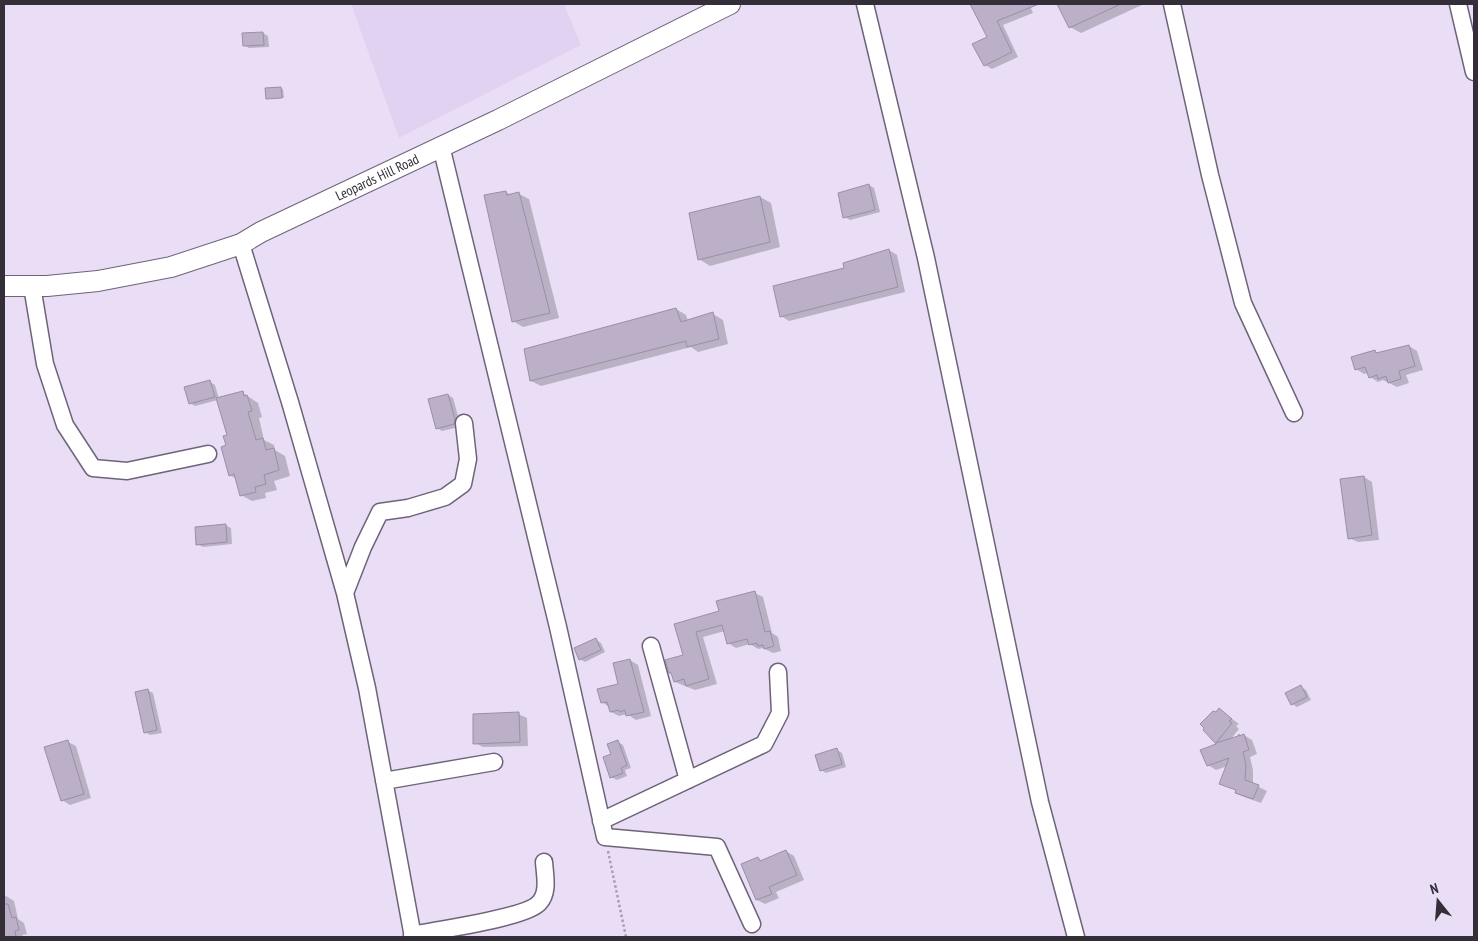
<svg xmlns="http://www.w3.org/2000/svg" width="1478" height="941" font-family="'PT Sans Narrow',sans-serif">
<style>
.built{fill:#e2d2f1}
.shadow{fill:#0003}
.building{fill:#bcb0c8;stroke:#9a8fa5}
.lines{fill:none;stroke-linecap:round;stroke-linejoin:round}
.minor-casing{stroke:#6e6378;stroke-width:19}
.major-casing{stroke:#6e6378;stroke-width:22}
.path{stroke:#a79db0;stroke-width:2.5;stroke-dasharray:2.5 2.5;stroke-linecap:butt}
.minor{stroke:#fff;stroke-width:16}
.major{stroke:#fff;stroke-width:20}
.labels{text-anchor:middle;dominant-baseline:central;stroke-width:5;stroke-linejoin:round;paint-order:stroke}
.street-label{font-size:14px;fill:#332e37;stroke:#eadef6}
</style>
<rect width="100%" height="100%" fill="#eadef6"/>
<path class="built" d="M351 4H564L581 45 399 138Z"/>
<path class="shadow" d="M977 4H1029L1033 13 1003 25 1018 57 992 69 985 65 988 38 973 6Z
M1058 4H1144L1081 33 1070 27Z
M263 33 268 36 269 47 249 48 244 45Z
M281 88 283 89 284 98H267Z
M869 185 874 188 880 212 850 220 845 217Z
M506 192 511 195 519 194 529 199 559 318 523 327 513 321Z
M760 197 771 203 780 247 710 266 699 259Z
M889 250 897 255 905 292 789 321 781 316 845 269Z
M676 309 686 315 688 321 713 314 723 320 728 344 698 352 691 347 541 386 531 381Z
M1409 346 1417 351 1423 370 1406 375 1409 383 1397 387 1383 380 1378 382 1370 377 1368 373 1364 374 1356 369 1375 351 1378 354Z
M210 382 215 385 219 399 242 392 258 403 262 417 259 418 264 440 274 445 275 450 285 456 290 476 274 481 277 490 265 493 266 498 252 501 241 495 236 479 230 475 228 436 218 400 195 406 190 403Z
M448 395 453 398 460 423 459 427 442 431 437 428Z
M1364 477 1372 482 1379 540 1358 542 1349 538Z
M225 525 231 528 232 544 203 547 197 544Z
M755 593 763 597 772 633 778 637 781 651 773 653 763 648 758 649 750 644 736 648 728 643 725 631 703 637 717 684 695 690 675 682 673 674 670 672 685 656 676 625 720 612Z
M596 640 601 643 605 652 585 662 580 659Z
M630 660 638 665 651 716 636 720 627 714 619 716 611 712 609 707 602 702 620 685Z
M1301 687 1306 690 1311 700 1297 707 1292 704Z
M147 690 153 693 162 733 150 735 145 732Z
M1220 710 1239 724 1236 726 1239 729 1230 740 1239 736 1244 735 1252 740 1257 754 1250 757 1253 770V784L1267 791 1261 803 1244 797 1236 793 1237 791 1221 783 1228 766 1216 770 1208 765 1218 744 1204 730Z
M518 714 527 718 528 746 483 747 475 743Z
M68 742 76 746 91 798 70 805 62 800Z
M618 742 623 745 631 768 625 770 627 776 617 780 611 777 612 755Z
M837 750 842 753 846 767 826 773 821 770Z
M786 851 794 856 804 880 776 892 779 898 765 904 757 900 758 859 763 861Z
M6 896 14 901 18 919 24 923 27 934 22 935 23 937H4V897Z"/>
<path class="building" d="M970 4H1039L997 21 1012 52 984 66 972 44 987 37Z
M1057 4H1121L1069 28Z
M263 32 264 45 243 46 242 33Z
M281 87 282 98 266 99 265 88Z
M869 184 875 210 843 218 838 193Z
M506 191 507 195 519 192 550 313 512 322 484 195Z
M760 196 770 242 698 260 689 213Z
M889 249 898 287 780 317 773 286 844 268 843 263Z
M676 308 681 322 713 312 719 339 687 347 686 341 530 381 524 349Z
M1409 345 1415 366 1399 371 1401 379 1388 383 1386 376 1378 379 1377 375 1369 378 1365 367 1355 370 1351 357 1375 350 1376 353Z
M210 380 215 397 189 404 184 387Z
M243 391 244 396 247 395 252 411 248 412 256 440 263 438 266 450 274 448 279 470 264 475 266 484 255 487 256 492 240 496 234 474 229 476 221 447 226 445 223 436 227 435 216 398Z
M448 394 455 419 454 424 436 429 428 399Z
M1364 476 1372 535 1348 539 1340 479Z
M226 524 227 542 196 545 195 527Z
M755 591 765 632 770 631 774 646 764 649 763 645 758 646 757 643 749 645 747 639 727 644 722 625 696 632 709 679 686 686 684 679 674 682 671 673H669L665 660 683 655 674 624 719 611 716 601Z
M596 638 601 650 579 660 574 648Z
M630 659 644 712 626 716 625 710 620 712 619 710 610 712 607 702 601 703 597 689 618 684 613 663Z
M1301 685 1307 697 1291 705 1285 693Z
M148 689 157 730 144 733 135 692Z
M1219 708 1232 719 1229 721 1232 723 1216 743 1238 736 1239 734V736L1244 734 1249 750 1243 752 1246 765 1245 780 1259 785 1253 799 1235 793 1236 790 1219 784 1229 758 1207 766 1200 750 1216 744 1203 730 1204 728 1200 724 1213 711 1216 712Z
M519 712 520 742 473 744V714Z
M68 740 84 794 61 801 44 747Z
M618 740 627 765 621 768 623 773 610 778 603 757 611 754 607 744Z
M837 748 842 764 820 771 815 755Z
M786 850 797 875 769 887 772 894 756 900 741 864 758 857 760 861Z
M4 904H8L12 918 16 917 19 930 15 931 16 937H4Z"/>
<g class="lines">
<defs>
<path id="minor" d="M865 4 926 258 1040 802 1076 937
M1172 4 1210 175 1243 303 1294 413
M1458 4 1474 72
M441 146 558 627 605 837 717 847 752 924
M241 244 290 402 345 593 367 688 413 937
M32 286 45 364 65 425 93 468 127 471 208 454
M345 593 363 547 380 512 408 508 445 497 463 484 468 459 464 423
M651 646 688 780
M384 781 494 762
M601 821 764 744 780 713 778 672
M412 935C436 930 526 918 539 903 549 893 545 876 544 862"/>
<g id="major">
<path id="s1" d="M4 286H47L98 281 171 267 241 244 261 232 498 120 730 4"/>
</g>
</defs>
<use href="#minor" class="minor-casing"/>
<use href="#major" class="major-casing"/>
<path class="path" d="M608 851 626 937"/>
<use href="#minor" class="minor"/>
<use href="#major" class="major"/>
</g>
<g class="labels">
<g class="street-label">
<text stroke="none"><textPath href="#s1" startOffset="394">Leopards Hill Road</textPath></text>
</g>
</g>
<rect width="1478" height="941" fill="none" stroke="#332e37" stroke-width="10"/>
<g transform="translate(1438 901) rotate(343)" stroke="#eadef6" stroke-width="4" paint-order="stroke">
<path d="M0-4L9 19L0 12L-9 19Z" fill="#332e37"/>
<text y="-8" font-size="14" font-weight="bold" text-anchor="middle" fill="#332e37">N</text>
</g>
</svg>
